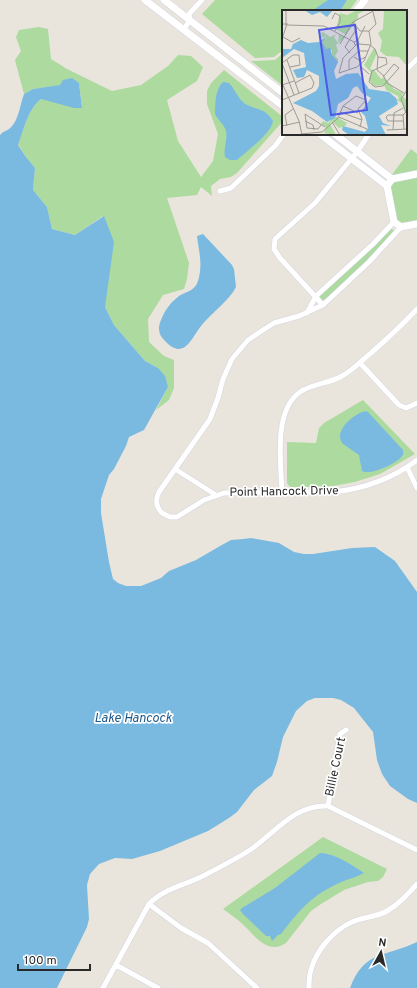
<svg xmlns="http://www.w3.org/2000/svg" width="417" height="988" font-family="Overpass,sans-serif">
<style>
.green{fill:#acda9f}
.water{fill:#7bbae0}
.lines{fill:none;stroke-linecap:round;stroke-linejoin:round}
.street-casing{stroke:#d2d3e0;stroke-width:6}
.secondary-casing{stroke:#d2d3e0;stroke-width:8}
.street{stroke:#fff;stroke-width:5}
.secondary{stroke:#fff;stroke-width:7}
.labels{text-anchor:middle;dominant-baseline:central;stroke-width:3.5;stroke-linejoin:round;paint-order:stroke}
.street-label{font-size:12px;fill:#292929;stroke:#fff}
.water-label{font-size:13px;font-style:italic;fill:#1c588a;stroke:#fff}
.inset-road{fill:none;stroke:#9d9a94;stroke-width:1}
.view{fill:#4e59e5;fill-opacity:0.15;stroke:#4e59e5;stroke-width:2}
.inset-edge{fill:none;stroke:#292929;stroke-width:2}
</style>
<rect width="100%" height="100%" fill="#eae5dc"/>
<path class="green" d="M215 0H357L349 11H283V50L274 57 255 58 202 14Z
M39 27 48 29 51 59 67 69 112 91 141 85 168 66 178 55 191 56 203 67 197 81 167 100 178 141 201 177 213 161 218 134 207 104V91L211 83 224 70 283 117V121L237 173 231 177 220 179 211 186 212 196 201 187 197 195 167 198 189 263 187 279 184 289 163 295 148 319 149 342 164 356 174 360V388L169 400 156 410 168 387 158 368 145 361 114 325 105 307 103 216 75 235 52 229 47 207 33 190 35 168 26 157 18 144C24 129 28 109 41 99L82 108 79 83 33 89 24 94 15 60 21 51 16 37 19 30Z
M283 53V86L251 61 275 60Z
M411 149 417 154V170L391 176Z
M417 177V221L400 223 396 221 390 188 392 182Z
M390 228 395 231 379 250 326 299 322 301 320 298V295Z
M363 400 415 454 380 474 355 482 328 487H290L287 483V442L316 443 319 428 324 423Z
M323 837 387 869 383 877 378 881 368 882 344 890 321 904 311 911 286 943C266 957 252 931 238 920 233 916 228 913 223 909Z"/>
<path class="water" d="M328 0H347L340 11H312Z
M72 78 79 83 82 108H74L41 99C28 109 24 129 18 145L26 157 35 168 33 190 47 207 52 229 75 235 104 216 114 242 105 307 114 325 145 361 158 368 165 376 168 387 144 430 129 437 126 446 114 469 109 475 101 499V513L109 562 113 579 118 583 126 586H141L161 578 169 571 196 560 220 546 231 540 243 539 251 538 279 543 294 552 304 554H313L352 548 375 547 395 561 417 592V803L408 799 390 786 382 774 377 760 373 732 354 708 341 700 333 698H315L307 701 296 711 283 737 277 762 272 776 254 790 237 812 229 818 208 831 160 851 132 859 115 858 99 864 90 874 87 885 89 919 87 927 57 988H0V135L3 132C18 128 19 108 24 94L33 89 60 85 63 80Z
M223 82 229 83C235 89 237 97 244 103 256 111 265 107 273 121 271 134 247 151 237 160H230L225 157C223 148 228 140 226 131 224 124 218 120 215 114 215 105 215 89 223 82Z
M203 234 232 265 234 269 236 287C229 301 211 313 201 326 191 339 184 360 166 342 159 336 157 329 161 320 165 310 170 303 179 296 187 291 195 291 198 281 203 264 199 253 197 236Z
M366 411 368 412 403 450C403 453 404 454 402 456 398 463 370 476 362 471L359 455 343 444C332 432 354 413 366 411Z
M320 853C334 853 352 865 364 873 355 878 344 880 335 885 311 896 297 913 281 934L278 935 272 941 270 936H266L243 914 240 910 242 908 275 888Z
M417 942V988H350C364 950 386 957 417 942Z"/>
<g class="lines">
<defs>
<path id="street" d="M184 29 190 20 189 14 202 0
M406 70 417 59
M220 191 231 188 275 146 284 134
M401 227 369 262 323 305 299 316 274 323 248 340 232 359 223 379 218 398 210 419 159 492C155 500 156 507 162 513L170 517H177L204 500 224 493 332 492C363 489 392 479 417 460
M323 305 280 258 274 249 275 239 315 203 357 152 369 134
M307 313 316 296 373 244 394 222
M360 363 399 405 406 408 417 403
M407 467 417 488
M175 469 216 495
M282 493C281 463 273 411 300 392 313 383 329 384 342 376 353 370 361 361 371 353 387 339 402 325 417 309
M328 806 340 734 346 730
M149 904 181 928 208 943 257 988
M116 965 158 988
M103 988 149 904C164 888 186 885 205 875 220 867 236 859 250 850 275 833 295 804 328 806L417 850
M309 988C309 982 309 975 311 970 316 950 334 930 352 922 363 917 377 917 387 911 399 904 408 894 417 884"/>
<path id="secondary" d="M145 0 283 106
M164 0 283 93
M356 11 365 0
M320 134 387 186
M335 134 392 179
M417 174 392 179 387 186 394 222 401 227 417 224"/>
</defs>
<use href="#street" class="street-casing"/>
<use href="#secondary" class="secondary-casing"/>
<use href="#street" class="street"/>
<use href="#secondary" class="secondary"/>
</g>
<g class="labels">
<g class="street-label">
<text transform="translate(284 492) rotate(-1)">Point Hancock Drive</text>
<text transform="translate(336 767) rotate(-78)">Billie Court</text>
</g>
<g class="water-label">
<text x="133" y="719">Lake Hancock</text>
</g>
</g>
<g transform="translate(282 10)">
<rect width="125" height="125" fill="#eae5dc"/>
<path d="M84 0 76 4V8L64 25 54 19 58 3 65 5 73 1ZM102 0H125V56L117 47 104 46 98 41 100 31 96 23 101 19ZM41 22 48 27 55 24 52 27 56 33 57 24 63 27 54 35 56 41 53 46 56 49V52L55 54 50 45V40L44 39 40 32 42 28 44 29V26L40 28 39 23ZM92 38 95 43 88 59 92 60 99 69 102 67 112 79 121 83 120 86 125 90 123 103 120 93 113 89H117L116 86 104 80 102 75 91 76 87 69 89 62 82 55ZM53 106 65 113 63 116 57 118 50 111 48 114 54 125 42 123 44 117 39 114 41 111 46 113Z" fill="#acda9f"/>
<path d="M22 0 37 1 51 0 45 7 38 2 30 5ZM45 26 40 32 44 39 48 38 50 45 56 52 52 61 54 69 64 64 76 63 87 79 107 82 114 88 116 94 97 106 101 113 109 116 99 115 104 125H67L60 120 61 116 83 122 86 118 83 106 79 102 89 88 80 83 75 76 71 78 66 88 56 94 53 108 45 112 30 101 11 93 34 81 37 76V66L25 60 22 67 15 68 11 60 24 57 22 43 12 39 0 48V39H9L11 34 19 30 26 33 37 32Z" fill="#7bbae0"/>
<path class="inset-road" d="M4 0V14H6M50 9 53 3 58 6V12L53 21M71 12 78 21H87L94 14 91 2M0 14H4V17L0 29M4 15 42 16 72 32 73 35 77 34 76 30 72 32M1 27 10 32 18 28M76 30 83 16M58 34 71 12 93 0M77 34 88 35 93 39 96 47 95 60 102 66M74 35 61 48 57 63 75 57 82 51 89 34 87 21M68 43 63 37 75 18M72 47 77 50 84 47M96 47 104 48 105 54M5 50 17 83M78 56 87 64M8 57 18 55 17 45H11L0 53 12 85M67 59V50L77 41H86M101 65 105 73 122 83M102 66 112 54 117 58 101 76 93 77 87 72 90 61 105 54M0 73 17 111 20 125M0 75 12 71M125 80 119 89 125 105M0 90 30 78 32 73 28 65 13 73M61 96 76 103M58 102 80 110M121 105 122 119M57 107 85 119M23 111 31 115 32 120M122 111H106L104 107 106 105H121L125 101M50 112 58 125M39 115 36 119 25 118 23 104 43 117M0 116 18 112M5 116 3 105 11 99M105 120 125 119M111 120 112 103 121 98M40 122 56 108 61 96 74 86 84 90 76 99 80 109 78 117M19 124 40 122"/>
<path class="view" d="M73 15 85 100 49 105 37 20Z"/>
<rect width="125" height="125" class="inset-edge"/>
</g>
<g transform="translate(381 952) rotate(8)" stroke="#ffffff" stroke-width="3" paint-order="stroke">
<path d="M0-3L7 15L0 10L-7 15Z" fill="#292929"/>
<text y="-6" font-size="11" font-weight="bold" text-anchor="middle" fill="#292929">N</text>
</g>
<path d="M18 964v6h72v-6" fill="none" stroke="#292929" stroke-width="2"/>
<text x="24" y="964" font-size="12" fill="#292929" stroke="#ffffff" stroke-width="3" paint-order="stroke">100 m</text>
</svg>
